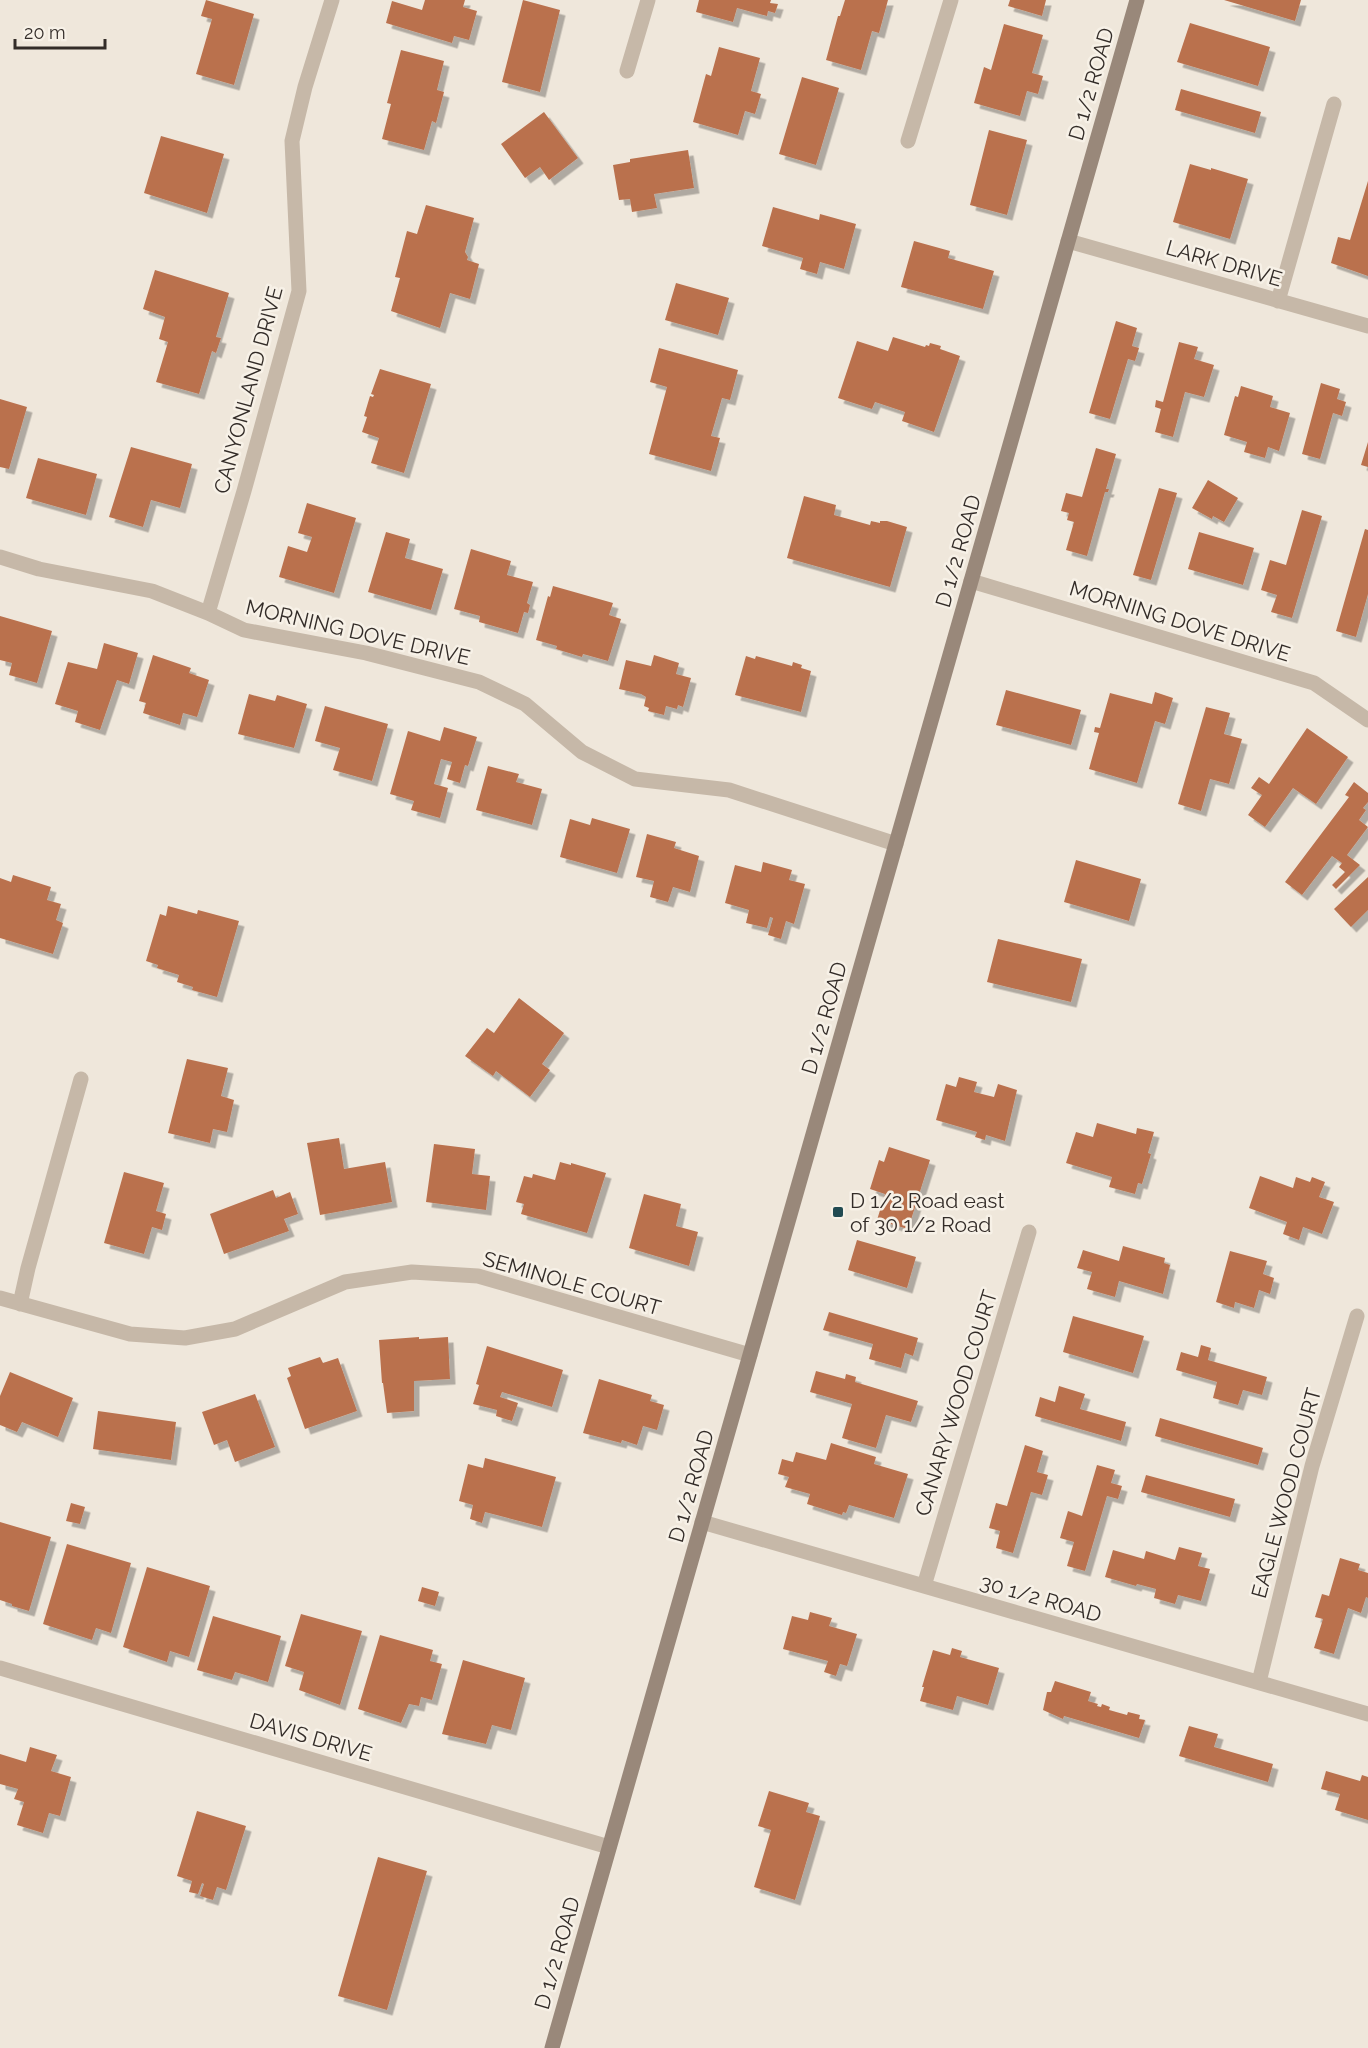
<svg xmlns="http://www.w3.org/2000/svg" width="1368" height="2048" font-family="Raleway,sans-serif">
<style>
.building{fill:#ba714e;filter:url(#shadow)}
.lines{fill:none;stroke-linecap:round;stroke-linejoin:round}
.minor{stroke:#c6b8a8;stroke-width:15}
.secondary{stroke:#99887a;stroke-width:15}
.poi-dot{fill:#214a51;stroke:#f7f1e7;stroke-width:2}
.labels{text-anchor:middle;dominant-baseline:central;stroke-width:5;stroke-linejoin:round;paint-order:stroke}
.street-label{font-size:21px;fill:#332c28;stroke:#f7f1e7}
.poi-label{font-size:21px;fill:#332c28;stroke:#f7f1e7;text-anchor:start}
</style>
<defs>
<filter id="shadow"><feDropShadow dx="5.5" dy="5.5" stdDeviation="0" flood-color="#0004"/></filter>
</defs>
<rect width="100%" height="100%" fill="#efe7db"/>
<path class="building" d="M206 0 254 14 234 85 196 74 212 19 201 16Z
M425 0H465L463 7 477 11 469 40 454 36 452 43 386 23 392 1 422 10Z
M523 0 560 10 540 92 502 82Z
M699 0H771L770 3 778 4 775 13 768 11 767 16 737 8 733 22 696 12Z
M845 0H888L879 33 872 31 861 70 826 60 838 16H840Z
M1010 0H1046L1042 16 1008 6Z
M1224 0H1301L1295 21Z
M1190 23 1270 47 1258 86 1177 62Z
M1004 24 1043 35 1032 73 1043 76 1038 94 1027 91 1020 116 974 103 984 67 991 70Z
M719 47 760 58 751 91 761 94 755 114 745 111 738 135 693 122 706 74 711 76Z
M401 50 444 61 437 90 444 92 436 123 432 121 424 150 382 139 391 104 387 103Z
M802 77 839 88 816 165 779 154Z
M1181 89 1261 112 1255 133 1175 110Z
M544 112 578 158 549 180 540 167 525 178 501 144Z
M989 130 1027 140 1007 215 970 205Z
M161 136 224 154 207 213 144 193Z
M688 150 694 188 654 194 657 208 632 212 630 199 619 200 613 165 630 162V159Z
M1190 164 1211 170V168L1248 179 1230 239 1173 222Z
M1368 181V276L1331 263 1338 237 1350 240Z
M426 205 474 218 465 252 468 257 467 260 479 264 470 299 450 293 440 328 391 311 400 278 395 277 407 231 417 234Z
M773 207 819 220 820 214 856 224 844 269 820 262 817 274 800 269 803 258 762 246Z
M914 241 950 251 948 258 994 271 983 309 901 287Z
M155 270 229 293 216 337 221 338 216 353 212 351 199 394 156 382 168 342 159 339 165 317 143 309Z
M676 283 729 298 718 335 665 320Z
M1116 321 1137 328 1132 346 1139 348 1135 361 1128 359 1110 419 1089 413Z
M893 337 925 347 926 345 929 346 930 343 941 346 940 349 960 356 934 432 902 421 905 412 875 402 872 409 838 398 857 341 888 351Z
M1179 342 1198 347 1194 359 1214 365 1204 397 1185 392 1173 437 1155 432 1161 409 1155 407 1156 400 1163 402Z
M659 348 738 370 730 400 722 398 711 436 720 438 711 471 649 454 667 387 650 382Z
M380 369 431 384 404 473 371 463 379 438 362 432 367 417 364 416 370 396 373 397 374 395 371 394Z
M1321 383 1340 389 1337 399 1346 402 1342 416 1333 413 1320 459 1302 454Z
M1241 386 1273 396 1270 407 1290 413 1279 451 1268 447 1265 458 1244 452 1247 442 1224 435 1235 396 1238 397Z
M0 399 27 407 9 469 0 467Z
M1368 442V467L1361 465Z
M131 447 192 464 180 508 151 500 143 527 109 517Z
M1096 448 1116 454 1106 489H1109L1108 492H1105L1087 556 1066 550 1074 522 1067 520 1069 513 1061 511 1066 493 1082 497Z
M38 458 97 474 86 515 26 498Z
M1208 480 1238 498 1224 522 1213 516 1212 519 1192 508Z
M1159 488 1177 493 1151 580 1133 575Z
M804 496 836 505 834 515 870 525 871 521 880 523V521H887L907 527 890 587 787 558Z
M307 503 356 518 334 593 279 577 288 546 307 552 312 537 298 533Z
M1302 510 1322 516 1292 618 1271 612 1277 595 1261 590 1270 560 1286 565Z
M1365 529 1368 530V594L1356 637 1336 631Z
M386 532 410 539 405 558 443 569 431 610 368 592Z
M1199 532 1254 548 1243 585 1188 569Z
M471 549 511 561 507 575 533 582 527 603 530 605 528 613 524 612 518 633 479 622 480 616 454 609Z
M553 586 613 603 609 615 621 619 608 661 583 654 582 657 556 649 557 646 536 640 548 596 550 597Z
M0 616 52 631 37 683 9 675 12 663 0 660Z
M104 643 138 653 129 684 117 680 100 730 75 722 78 711 55 704 68 662 97 669Z
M153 655 191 668 189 673 209 680 197 717 183 713 180 725 143 713 146 703 139 701Z
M654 655 679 663 676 674 691 678 683 707 678 705 677 709 666 706 664 715 648 711 649 708 644 706 646 697 641 694 619 689 626 660 651 666Z
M746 656 755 659 756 656 792 666 793 662 802 665 801 668 811 671 801 712 735 695Z
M1006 690 1081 710 1071 745 996 725Z
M1155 692 1173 698 1165 724 1155 721 1137 783 1089 769 1099 733 1094 732 1095 727 1100 728 1110 693 1152 704Z
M249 694 275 701 277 695 307 704 294 748 238 734Z
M325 706 388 724 372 781 333 770 340 748 315 741Z
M1206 707 1230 713 1224 734 1242 739 1229 784 1210 779 1201 811 1178 804Z
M444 727 477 737 468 766 465 765 460 783 447 779 452 762 441 759 434 784 448 788 440 818 411 810 414 801 390 794 408 731 440 741Z
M1307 728 1348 757 1316 804 1293 788 1265 827 1248 815 1262 795 1251 788 1259 777 1269 784Z
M488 766 519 774 516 782 542 789 532 825 476 810Z
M1354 782 1368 793V802L1363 808 1366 810 1359 820 1368 827 1347 855 1360 865 1336 889 1332 885 1345 872 1339 867 1342 863 1332 856 1302 895 1285 882 1349 797 1345 795Z
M592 818 630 829 617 873 560 857 570 819 590 825Z
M647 834 676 842 674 848 699 856 690 892 673 887 668 902 650 897 654 881 636 877Z
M1076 860 1141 879 1129 921 1064 902Z
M763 862 792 870 789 880 805 884 794 924 786 921 781 939 768 935 773 918 770 917 767 928 746 923 749 910 725 903 735 865 761 872Z
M13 875 51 887 47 900 61 904 56 920 63 923 53 954 0 938V878L11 882Z
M1368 877V910L1351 927 1334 909Z
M168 906 197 914 198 910 239 921 217 997 192 990 193 987 177 982 179 975 157 968 158 965 146 961 160 914 166 916Z
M998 939 1082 959 1071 1002 987 982Z
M519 998 564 1033 542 1064 550 1070 530 1097 496 1071 493 1076 465 1056 487 1028 494 1033Z
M187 1059 228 1068 221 1096 234 1100 227 1132 213 1129 210 1143 168 1133Z
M959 1077 977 1082 974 1092 994 1097 998 1084 1017 1090 1005 1141 986 1135 985 1140 975 1137 977 1132 936 1120 946 1084 956 1087Z
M1097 1123 1136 1134 1137 1128 1154 1132 1148 1153 1151 1154 1142 1184 1138 1183 1135 1194 1109 1187 1112 1177 1066 1163 1076 1132 1093 1137Z
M339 1138 344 1169 385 1162 392 1202 320 1215 307 1143Z
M434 1144 475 1149 472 1174 490 1176 486 1210 426 1202Z
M889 1147 930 1160 908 1229 877 1220 885 1194 870 1189 879 1160 884 1162Z
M560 1162 571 1165V1163L606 1173 587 1233 521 1214 524 1204 516 1202 524 1176 532 1178 533 1174 555 1180Z
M124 1172 164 1183 156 1211 166 1214 162 1230 152 1227 144 1254 104 1243Z
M1260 1176 1293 1188 1296 1177 1310 1182 1312 1177 1325 1182 1319 1197 1334 1202 1322 1234 1303 1227 1299 1240 1283 1234 1287 1222 1249 1208Z
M273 1190 276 1198 290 1192 298 1214 284 1219 289 1231 224 1254 210 1214Z
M644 1194 681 1204 676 1226 698 1232 689 1266 629 1248Z
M857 1240 916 1257 907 1288 848 1270Z
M1123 1246 1165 1258 1164 1263 1170 1265 1163 1294 1119 1281 1115 1297 1087 1289 1092 1272 1077 1268 1083 1250 1119 1261Z
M1230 1251 1267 1261 1263 1274 1274 1278 1270 1294 1259 1290 1254 1308 1235 1302 1234 1308 1216 1302Z
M829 1312 918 1338 913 1356 905 1353 901 1368 869 1359 873 1344 823 1330Z
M1073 1316 1144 1336 1133 1373 1063 1352Z
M419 1337V1339L448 1337 450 1379 414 1381V1411L387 1413 383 1383H382L379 1340Z
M1201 1345 1211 1348 1208 1360 1267 1377 1262 1395 1243 1390 1238 1405 1213 1398 1217 1382 1176 1370 1181 1352 1198 1357Z
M487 1346 563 1370 552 1407 502 1392 500 1397 518 1403 512 1421 496 1416 497 1410 473 1404 479 1385 476 1384Z
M320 1357 323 1363 338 1358 357 1411 305 1429 287 1378 291 1376 288 1368Z
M816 1371 845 1379 846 1374 856 1377 855 1382 918 1401 911 1422 886 1415 876 1448 842 1438 852 1404 810 1392Z
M10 1372 73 1398 58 1437 22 1422 17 1432 0 1425V1396Z
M599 1379 652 1395 650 1401 664 1405 657 1430 643 1426 637 1445 622 1440 621 1443 583 1433Z
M1059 1386 1085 1394 1080 1409 1126 1422 1121 1441 1035 1416 1040 1397 1055 1402Z
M255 1394 275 1447 235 1462 227 1440 214 1445 202 1412Z
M98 1411 176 1422 171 1460 93 1449Z
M1160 1418 1263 1448 1258 1465 1155 1436Z
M831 1443 876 1457 874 1464 908 1474 894 1518 849 1505 846 1513 843 1512 842 1515 807 1504 810 1494 785 1487 789 1477 778 1474 782 1459 793 1462 796 1452 826 1460Z
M1025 1445 1043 1451 1037 1472 1048 1475 1042 1495 1031 1492 1013 1553 996 1548 1000 1531 989 1528 996 1503 1007 1506Z
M485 1458 556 1477 542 1527 485 1512 482 1523 470 1519 473 1505 459 1501 468 1464 483 1468Z
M1097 1465 1115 1470 1111 1483 1122 1486 1118 1499 1107 1496 1085 1571 1067 1566 1074 1542 1060 1538 1068 1511 1082 1516Z
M1146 1475 1235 1499 1230 1517 1141 1492Z
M71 1503 85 1507 80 1524 66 1521Z
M0 1522 51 1537 29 1611 12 1606V1604L0 1600Z
M67 1544 131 1563 111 1633 96 1628 92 1640 43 1624Z
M1179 1547 1202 1553 1198 1566 1210 1569 1201 1601 1178 1595 1175 1604 1154 1598 1156 1589 1137 1584 1136 1586 1105 1577 1113 1550 1144 1559 1146 1551 1175 1560Z
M1340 1558 1360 1564 1358 1570 1368 1573V1598L1366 1597 1361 1613 1348 1608 1334 1654 1314 1648 1323 1619 1315 1617 1322 1594 1329 1596Z
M147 1567 210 1586 189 1657 170 1651 167 1662 123 1647Z
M422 1587 439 1592 435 1606 418 1601Z
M810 1612 832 1618 829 1626 857 1634 847 1666 840 1664 836 1676 824 1672 828 1661 783 1649 792 1616 808 1620Z
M301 1614 362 1631 340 1705 299 1690 304 1672 285 1666Z
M213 1616 281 1636 268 1682 235 1672 232 1680 197 1670Z
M380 1635 433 1650 430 1661 442 1664 432 1700 421 1697 419 1706 409 1704 401 1723 358 1709Z
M952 1648 962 1651 960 1657 999 1668 988 1705 957 1696 953 1710 920 1701 924 1687H922L933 1650 950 1655Z
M463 1660 525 1678 511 1730 492 1725 486 1744 442 1734Z
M1055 1681 1091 1692 1088 1701 1098 1704 1097 1706 1101 1707 1102 1704 1110 1707 1109 1710 1127 1715 1128 1712 1140 1715 1139 1719 1145 1720 1139 1738 1064 1716 1063 1719 1043 1710 1047 1692H1051Z
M1189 1726 1218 1734 1214 1747 1273 1764 1268 1782 1179 1756Z
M30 1747 57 1755 51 1771 71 1777 60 1816 49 1813 43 1833 17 1825 24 1802 14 1799 18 1789 0 1784V1754L26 1762Z
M1326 1771 1360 1781 1362 1775 1368 1777V1820L1335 1810 1340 1794 1321 1789Z
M769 1791 809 1803 806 1812 820 1816 795 1900 754 1887 771 1830 758 1826Z
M197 1811 246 1826 226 1890 217 1887 213 1900 200 1896 204 1884 202 1883 198 1894 189 1892 192 1881 177 1876Z
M378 1857 427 1871 387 2010 338 1996Z"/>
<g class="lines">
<path class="minor" d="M627 71 648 0
M908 141 951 0
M1068 241 1368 326
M1278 301 1334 104
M0 557 39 569 152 591 208 613 244 630 366 653 479 682 525 704 582 752 635 779 729 790 896 844
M971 581 1314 683 1368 720
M208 613 244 491 299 291 292 141 305 87 332 0
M0 1298 130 1334 185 1338 235 1329 345 1282 412 1272 478 1276 750 1355
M20 1304 28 1268 81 1079
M702 1522 1368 1714
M924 1586 1029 1232
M0 1668 609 1847
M1259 1682 1312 1466 1357 1316"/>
<path class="secondary" d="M552 2048 1137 0"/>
</g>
<rect class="poi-dot" x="832" y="1206" width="12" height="12" rx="3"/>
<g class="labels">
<g class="street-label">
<text transform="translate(1091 84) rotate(-74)">D 1/2 ROAD</text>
<text transform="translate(1224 263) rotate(16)">LARK DRIVE</text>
<text transform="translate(248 390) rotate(-75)">CANYONLAND DRIVE</text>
<text transform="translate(958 551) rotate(-74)">D 1/2 ROAD</text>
<text transform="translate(1180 621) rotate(17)">MORNING DOVE DRIVE</text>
<text transform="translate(358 632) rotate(13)">MORNING DOVE DRIVE</text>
<text transform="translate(824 1018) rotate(-74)">D 1/2 ROAD</text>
<text transform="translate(572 1283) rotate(16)">SEMINOLE COURT</text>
<text transform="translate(956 1403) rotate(-73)">CANARY WOOD COURT</text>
<text transform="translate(691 1486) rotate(-74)">D 1/2 ROAD</text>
<text transform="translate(1286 1493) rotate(-75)">EAGLE WOOD COURT</text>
<text transform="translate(1041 1598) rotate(16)">30 1/2 ROAD</text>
<text transform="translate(311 1737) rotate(16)">DAVIS DRIVE</text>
<text transform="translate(557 1953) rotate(-74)">D 1/2 ROAD</text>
</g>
<g class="poi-label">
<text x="850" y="1200">D 1/2 Road east<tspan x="850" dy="24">of 30 1/2 Road</tspan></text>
</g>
</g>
<path d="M15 39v9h90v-9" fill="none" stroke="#332c28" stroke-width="3"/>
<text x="24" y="39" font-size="18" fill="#332c28" stroke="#f7f1e7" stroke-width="4.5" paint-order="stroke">20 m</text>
</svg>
